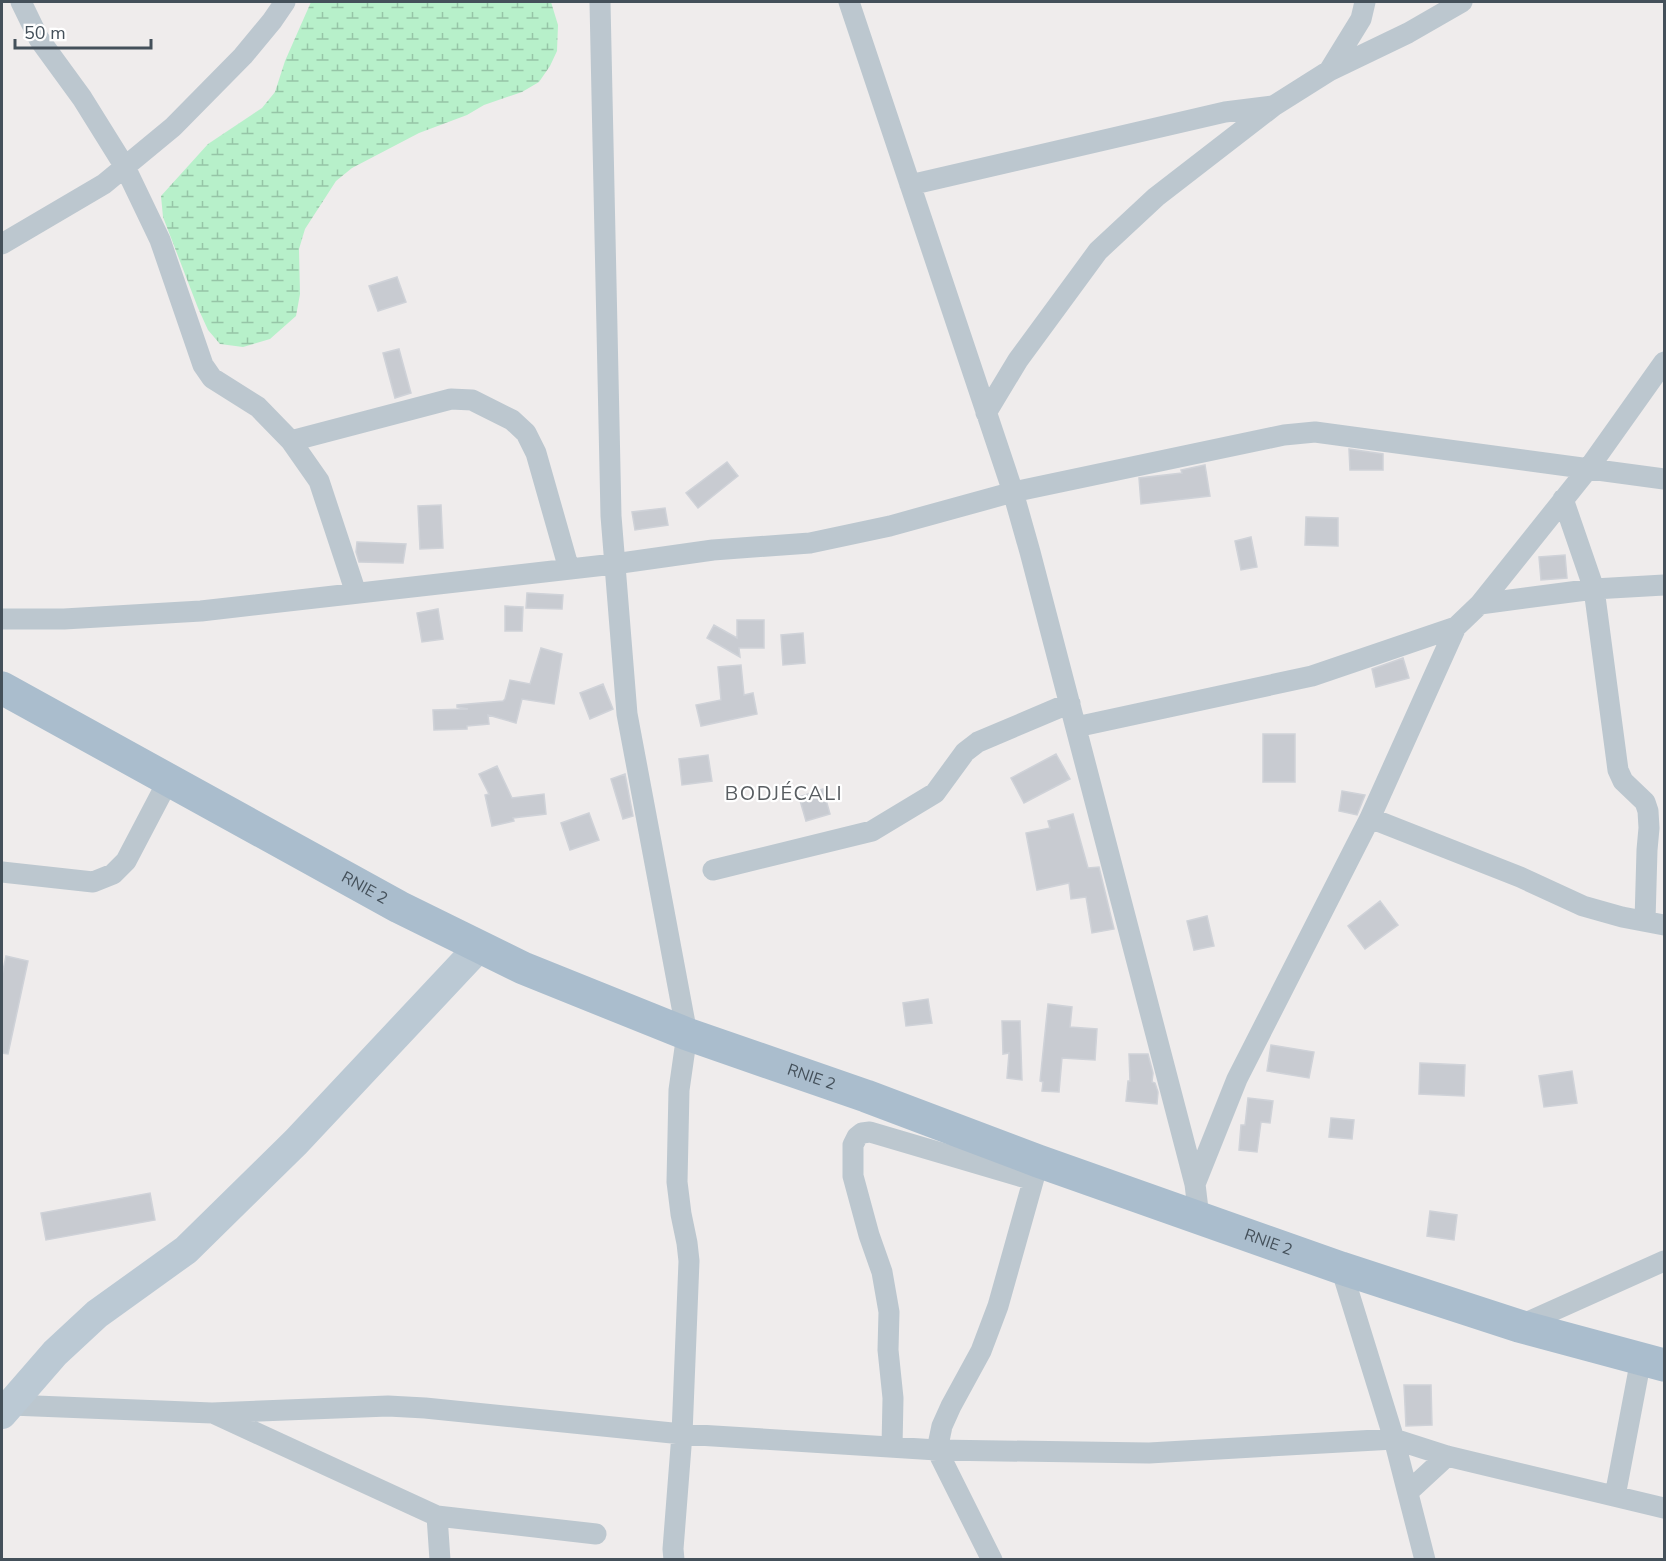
<svg xmlns="http://www.w3.org/2000/svg" width="1666" height="1561" font-family="'Nunito Sans',sans-serif">
<style>
.wetland{fill:url(#wetland-marsh)}
.building{fill:#c8cbd1;stroke:#cfd2d8;stroke-width:1.5}
.lines{fill:none;stroke-linecap:round;stroke-linejoin:round}
.street{stroke:#bcc7cf;stroke-width:21}
.secondary{stroke:#bbc9d4;stroke-width:30}
.primary{stroke:#aabdcd;stroke-width:33}
.labels{text-anchor:middle;dominant-baseline:central;stroke-width:4.5;stroke-linejoin:round;paint-order:stroke}
.street-label{font-size:16px;fill:#44505a;stroke:#fff}
.quarter-label{font-size:20px;letter-spacing:1.5px;fill:#585d61;stroke:#fff}
</style>
<defs>
<pattern id="wetland-marsh" width="20" height="14" patternUnits="userSpaceOnUse" patternTransform="scale(1.5)"><rect width="20" height="14" fill="#b7f0ca"/><path d="M1 5h8M5 5V1M11 12h8M15 12V8" fill="none" stroke="#96c5a7"/></pattern>
</defs>
<rect width="100%" height="100%" fill="#efecec"/>
<path class="wetland" d="M311 2H551L558 25 557 51 550 66 539 82 522 92 484 105 467 115 419 133 352 168 336 181 305 229 299 249 300 294 296 316 270 339 243 347 220 344 208 330 198 308 163 217 161 196 208 144 262 108 275 92 285 61Z"/>
<path class="building" d="M397 277 406 302 378 311 369 286Z
M399 349 411 393 395 398 383 353Z
M1349 449 1383 454V470H1350Z
M727 462 738 476 698 508 686 493Z
M1205 465 1210 496 1141 504 1139 478 1182 473 1181 470Z
M441 505 443 548 420 549 418 506Z
M665 508 668 525 635 530 632 512Z
M1306 517 1338 518V546L1305 545Z
M1251 537 1257 567 1241 570 1235 541Z
M357 542 406 544 403 563 359 562 356 552Z
M1565 555 1567 578 1541 580 1539 557Z
M527 593 563 595 562 609 526 608Z
M505 606 523 607 522 631H505Z
M438 609 443 639 422 642 417 613Z
M737 620H764V648H739L740 657 707 638 714 625 737 638Z
M803 633 805 663 783 665 781 635Z
M541 648 562 654 554 704 522 699 516 723 488 715 489 724 467 726V729L434 730 433 710 468 709 457 707V705L503 701 505 699 510 680 530 684Z
M1403 658 1409 678 1376 687 1372 669Z
M741 665 744 695 753 693 757 714 701 726 696 705 721 700 718 667Z
M603 684 613 709 590 719 580 693Z
M1263 734H1295V782H1263Z
M1056 754 1070 779 1024 803 1011 778Z
M708 755 712 781 682 785 679 759Z
M497 766 512 798 544 794 546 814 513 818 514 821 492 826 485 795 489 794 479 774Z
M625 774 633 816 623 819 611 779Z
M823 789 830 814 806 821 799 797Z
M1342 791 1365 795 1357 815 1339 811Z
M589 813 599 840 570 850 561 823Z
M1073 814 1088 868 1099 867 1114 929 1092 933 1086 897 1071 899 1069 883 1037 890 1026 833 1050 828 1048 821Z
M1380 901 1398 925 1365 949 1348 926Z
M1207 916 1214 946 1194 950 1187 921Z
M6 956 28 961 8 1054 2 1053V975Z
M928 999 932 1023 906 1026 903 1003Z
M1048 1004 1072 1007 1070 1027 1097 1029 1095 1060 1062 1058 1059 1092 1042 1091 1043 1082 1040 1081Z
M1002 1021H1020L1022 1080 1007 1078 1009 1053 1003 1054Z
M1271 1045 1314 1052 1309 1078 1267 1071Z
M1129 1054H1148L1153 1073 1152 1082 1155 1083 1158 1092 1157 1104 1126 1101 1128 1081H1130Z
M1420 1063 1465 1065 1464 1096 1419 1094Z
M1572 1071 1577 1103 1544 1107 1539 1076Z
M1248 1098 1273 1101 1270 1123 1261 1122 1257 1152 1239 1150 1241 1125H1245Z
M1331 1118 1354 1120 1352 1139 1329 1137Z
M150 1193 155 1220 46 1240 41 1213Z
M1430 1211 1457 1215 1454 1240 1427 1236Z
M1404 1385H1431L1432 1425 1406 1426Z"/>
<g class="lines">
<path class="street" d="M21 2 39 39 82 98 125 167 160 240 203 365 212 378 258 407 291 441 319 481 356 593
M600 2 611 516 627 714 687 1034 679 1090 677 1182 681 1214 687 1243 689 1261 682 1434 673 1549 674 1560
M849 2 1013 492 1030 552 1195 1184 1199 1218
M1329 71 1361 19 1365 2
M910 185 1225 112 1273 106
M2 244 104 184 173 127 243 56 272 21 285 2
M986 413 1018 360 1098 251 1156 197 1275 105 1329 71 1408 33 1462 2
M291 441 451 399 472 400 512 420 526 433 536 453 569 569
M1563 499 1594 589 1618 770 1623 781 1645 802 1648 811 1649 828 1647 850 1645 921
M1480 604 1594 589 1664 585
M2 619H64L201 611 614 564 713 550 810 543 890 526 1013 492 1284 435 1315 432 1664 479
M1076 727 1312 676 1456 627
M1370 818 1520 877 1583 906 1622 917 1664 925
M713 870 872 831 935 793 965 752 978 742 1070 703
M2 872 93 882 113 874 126 861 169 779
M1195 1184 1237 1079 1370 818 1456 627 1480 604 1588 469 1664 362
M1341 1268 1394 1439 1425 1560
M1519 1326 1664 1261
M3 1401 11 1405 212 1413 388 1406 425 1408 682 1434 937 1450 1149 1453 1394 1439 1447 1456 1664 1508
M215 1414 437 1516 440 1560
M892 1447 893 1398 888 1350 889 1312 882 1272 869 1235 853 1176V1145L857 1137 862 1133 870 1132 1033 1180
M1408 1492 1447 1456
M1615 1496 1641 1359
M437 1516 596 1534
M992 1560 937 1450 942 1426 951 1406 981 1351 998 1306 1037 1167"/>
<path class="secondary" d="M2 1414 55 1353 97 1314 186 1250 296 1142 479 947"/>
<path class="primary" id="s1" d="M2 688 399 907 523 968 687 1034 866 1096 1038 1161 1341 1268 1519 1326 1664 1365"/>
</g>
<g class="labels">
<g class="street-label">
<text stroke="none"><textPath href="#s1" startOffset="414">RNIE 2</textPath></text>
<text stroke="none"><textPath href="#s1" startOffset="900">RNIE 2</textPath></text>
<text stroke="none"><textPath href="#s1" startOffset="1386">RNIE 2</textPath></text>
</g>
<g class="quarter-label">
<text x="784" y="793">BODJÉCALI</text>
</g>
</g>
<rect width="1666" height="1561" fill="none" stroke="#44505a" stroke-width="6"/>
<path d="M15 39v9h136v-9" fill="none" stroke="#44505a" stroke-width="3"/>
<text x="24" y="39" font-size="18" fill="#44505a" stroke="#ffffff" stroke-width="4.5" paint-order="stroke">50 m</text>
</svg>
